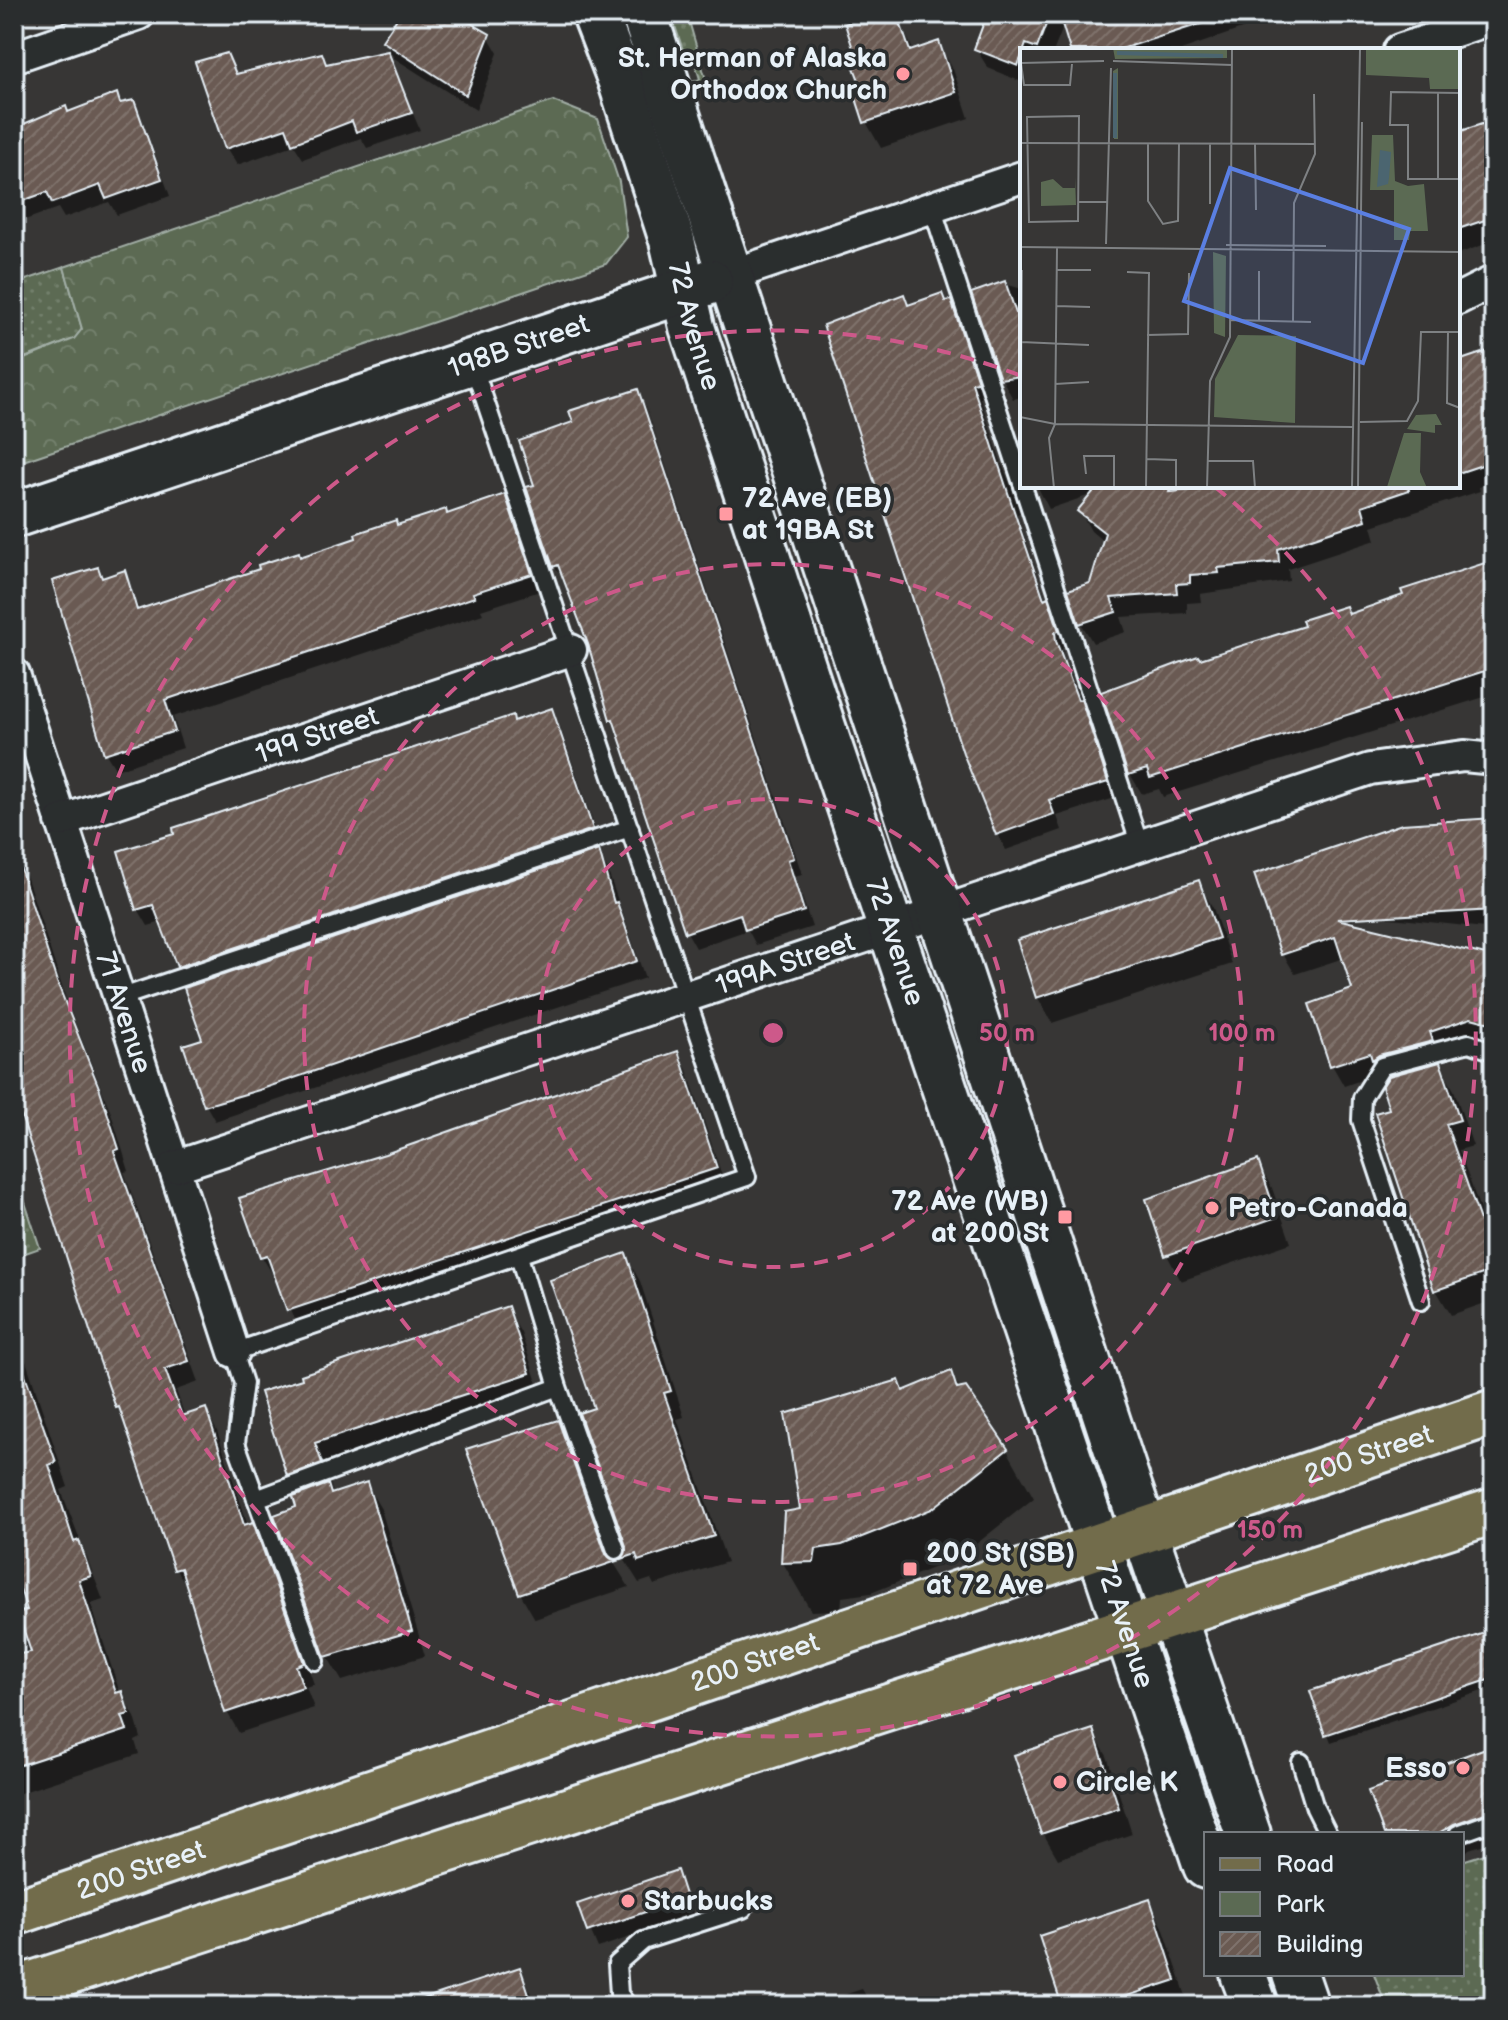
<svg xmlns="http://www.w3.org/2000/svg" width="1508" height="2020" font-family="'Balsamiq Sans',sans-serif">
<style>
.green{fill:url(#green-dots);stroke:#a2aea6;stroke-width:2}
.forest{fill:url(#forest-crowns);stroke:#a2aea6;stroke-width:2}
.shadow{fill:#0007}
.building{fill:url(#building-hatch);stroke:#e8f1f8;stroke-width:2}
.lines{fill:none;stroke-linecap:round;stroke-linejoin:round}
.lane-casing{stroke:#e8f1f8;stroke-width:22}
.street-casing{stroke:#e8f1f8;stroke-width:36}
.secondary-casing{stroke:#e8f1f8;stroke-width:50}
.primary-casing{stroke:#e8f1f8;stroke-width:50}
.lane{stroke:#2a2d2e;stroke-width:16}
.street{stroke:#2a2d2e;stroke-width:30}
.secondary{stroke:#2a2d2e;stroke-width:44}
.primary{stroke:#726c4b;stroke-width:44}
.ring{fill:none;stroke:#cd598a;stroke-width:4;stroke-dasharray:14 10}
.poi-dot{fill:#ff9aa2;stroke:#2a2d2e;stroke-width:3}
.labels{text-anchor:middle;dominant-baseline:central;stroke-width:7;stroke-linejoin:round;paint-order:stroke}
.poi-label{font-size:28px;font-weight:bold;fill:#e8f1f8;stroke:#2a2d2e;text-anchor:start}
.street-label{font-size:28px;fill:#e8f1f8;stroke:#2a2d2e}
.inset-river{fill:none;stroke:#4b6570;stroke-width:4}
.inset-road{fill:none;stroke:#7e8183;stroke-width:2}
.view{fill:#5a7fe2;fill-opacity:0.15;stroke:#5a7fe2;stroke-width:4}
.inset-edge{fill:none;stroke:#e8f1f8;stroke-width:4}
.centre{fill:#cd598a;stroke:#2a2d2e;stroke-width:4}
.ring-label{font-size:24px;text-anchor:middle;font-weight:bold;fill:#cd598a;stroke:#2a2d2e;stroke-width:7;stroke-linejoin:round;paint-order:stroke}
</style>
<defs>
<pattern id="green-dots" width="8" height="8" patternUnits="userSpaceOnUse" patternTransform="scale(2)"><rect width="8" height="8" fill="#5b6a53"/><path d="M2 2h.1M6 6h.1" fill="none" stroke="#73806c" stroke-width="1.8" stroke-linecap="round"/></pattern>
<pattern id="forest-crowns" width="20" height="18" patternUnits="userSpaceOnUse" patternTransform="scale(2)"><rect width="20" height="18" fill="#5b6a53"/><path d="M2 6a3 3 0 1 1 6 0M12 15a3 3 0 1 1 6 0" fill="none" stroke="#73806c"/></pattern>
<pattern id="building-hatch" width="6" height="6" patternUnits="userSpaceOnUse" patternTransform="scale(2)"><rect width="6" height="6" fill="#6a5a52"/><path d="M-1 1l2-2M0 6l6-6M5 7l2-2" fill="none" stroke="#7f726c"/></pattern>
</defs>
<rect width="100%" height="100%" fill="#373635"/>
<filter id="ink" filterUnits="userSpaceOnUse"><feTurbulence type="fractalNoise" baseFrequency=".0125" numOctaves="2"/><feDisplacementMap in="SourceGraphic" scale="16" xChannelSelector="R" yChannelSelector="G"/><feConvolveMatrix kernelMatrix="1 2 1 2 8 2 1 2 1" color-interpolation-filters="sRGB"/></filter>
<g filter="url(#ink)">
<path class="green" d="M671 14H687L708 87 696 91 693 82 700 79 693 57 686 59Z
M64 267 82 329 74 339 14 362V284Z
M14 1169 40 1248 14 1257Z
M1494 1851V2006H1386L1374 1974H1462V1861Z"/>
<path class="forest" d="M553 101 598 119 619 182 627 237 606 264 14 464V363L74 339 82 329 64 267Z"/>
<path class="shadow" d="M402 14H451L488 36 498 53 476 110 394 58 385 41Z
M881 14H896L914 52 938 43 953 69 969 118 881 148 866 122 854 87 862 85 861 65Z
M989 14H1285L1181 50H1072L1064 25 1054 50H1022V82L988 68 976 49Z
M387 53 420 130 367 148 361 138 303 159 294 145 237 165 227 149 198 63 226 56 237 76 321 55 327 66Z
M116 95 122 104 133 102 142 119 170 196 117 215 109 202 64 218 58 208 14 224V131L65 109 69 114Z
M1494 121V241L1458 254V133Z
M14 252 27 290 14 295Z
M1005 284 1022 289V397L1013 399 1002 379Z
M950 302 959 318 985 398H980L1002 465 1020 506 1022 512 1017 514 1046 600 1066 647 1062 648 1064 659 1089 717 1115 798 1057 816 1062 830 1006 850 997 834 909 307Z
M1494 351V482L1479 487 1480 491 1372 526 1376 540 1288 569 1289 581 1200 594 1201 602 1187 603V613L1121 617 1126 632 1093 643 1081 623 1104 542 1091 531 1080 511 1093 494 1049 509 1037 486H1172L1177 494 1257 486H1458V363Z
M637 391 646 407 802 874 795 876 812 927 756 945 748 930 696 948 687 932 566 581 554 566 536 486 576 424Z
M504 497 514 513 540 591 481 610 483 614 173 717 183 748 116 770 106 754 54 583 97 569 103 579 124 573 140 611Z
M1494 562V694L1163 797 1159 789 1142 794 1130 774 1199 662 1349 615Z
M551 711 560 727 601 846 188 983 162 922 148 926 138 909 177 835Z
M1494 820V929L1354 914 1352 925 1494 959V1041L1484 1038 1440 1053 1443 1062 1438 1063 1454 1090 1473 1146 1459 1150 1494 1249V1300L1451 1315 1436 1290 1387 1082 1382 1073 1344 1086 1332 1065 1311 1005 1354 990 1344 958 1295 974 1283 954 1257 875Z
M14 838 68 1005 111 1113 129 1171 124 1172 199 1382 176 1390 185 1417 206 1411 217 1431 248 1525 252 1524 264 1545 314 1684 306 1687 314 1708 239 1733 227 1712 190 1589 175 1569 63 1234 43 1185 46 1183 23 1114 14 1099Z
M598 852 607 869 645 978 215 1121 206 1105 205 1040Z
M1198 882 1213 908 1232 964 1052 1023 1038 998 1019 941Z
M677 1054 687 1070 725 1185 298 1327 275 1272 272 1273 262 1257 241 1199 386 1156Z
M1257 1162 1272 1188 1291 1243 1181 1281 1167 1255Z
M625 1255 640 1281 684 1417 677 1419 727 1562 654 1585 651 1579 639 1583 624 1559 628 1546 596 1409Z
M507 1309 521 1333 542 1398 327 1467 333 1495 366 1484 381 1509 425 1656 342 1681 327 1656 299 1508 301 1496 289 1475 304 1380Z
M14 1325 68 1487 61 1490 103 1600 91 1604 120 1693 135 1717 141 1738 135 1741 139 1754 14 1795V1617L30 1612 14 1564Z
M950 1374 1007 1450 1034 1498 960 1557 871 1593 842 1597 841 1610 811 1611 783 1563 803 1511 898 1383 904 1392Z
M557 1423 572 1448 612 1560 629 1587 535 1619 520 1593Z
M1494 1632V1687L1331 1742 1312 1693Z
M1092 1731 1107 1756 1132 1834 1058 1859 1043 1833Z
M1494 1747V1841L1469 1849 1462 1856V1834H1386Z
M676 1872 694 1915 598 1948 580 1906Z
M1149 1902 1163 1927 1189 2005 1065 2006Z
M519 1969 538 2006H462Z
M862 1989 872 2006H810Z"/>
<path class="building" d="M400 14H455L490 34 466 95 382 41Z
M875 14H897L910 51 939 41 956 92 864 123 852 86 860 83 853 65 858 64 845 24Z
M987 14H1050L1037 48 1026 44 1018 66 974 49Z
M1059 14H1213V20L1118 50H1070Z
M388 51 412 113 356 132 352 121 292 144 286 128 225 149 195 62 227 53 236 74 322 53 326 64Z
M117 93 120 103 134 100 162 179 106 199 100 185 52 203 47 192 14 204V160L22 159 14 128 66 106 68 112Z
M1494 120V217L1458 229V132Z
M1005 281 1022 331V376L1000 379 971 293Z
M942 293 945 301 951 300 978 382 972 383 1016 517 1044 599 1048 597 1059 631 1055 632 1056 641 1078 700 1081 699 1108 782 1049 800 1054 814 996 835 963 753 823 325 904 294 908 305Z
M1494 349V461L1458 473V361Z
M638 389 794 858 788 860 804 911 745 930 740 914 685 933 613 719 610 720 588 644 558 565 553 567 526 487 534 485 519 441 573 422 569 411Z
M1098 486H1171L1169 492 1236 486H1408L1409 490 1362 506 1366 520 1278 549 1279 562 1218 568 1219 573 1190 575V583L1176 584 1177 593 1111 598 1116 612 1079 624 1068 590 1090 583 1105 533 1077 511Z
M505 494 532 574 473 593 475 597 165 700 175 731 104 754 52 581 98 567 102 578 125 570 137 610 259 569 258 565 299 552 300 557 356 538 355 534 396 520 397 525 446 509 447 514Z
M1494 560V668L1150 778 1147 769 1128 775 1101 692 1198 656 1200 659 1304 626 1302 620 1346 606 1349 614 1403 595 1401 590Z
M552 708 593 829 177 967 153 905 136 910 118 851 174 834 173 828 513 715 514 721Z
M1494 818V910L1337 919 1494 957V1024L1471 1018 1430 1032 1433 1041 1379 1055 1372 1060 1370 1053 1330 1066 1309 1004 1352 989 1335 937 1281 955 1254 874 1402 824Z
M599 850 614 903 617 902 637 961 259 1090 204 1106 183 1045 202 1039 184 988Z
M19 864 57 982 100 1090 119 1149 114 1151 189 1361 165 1369 182 1416 206 1408 244 1525 253 1522 304 1663 296 1666 303 1687 225 1713 181 1568 174 1570 119 1407 116 1408 98 1356 14 1093V865Z
M1199 880 1219 938 1036 998 1017 940Z
M678 1051 717 1168 287 1311 267 1255 260 1257 239 1198 385 1154Z
M1440 1062 1460 1120 1446 1124 1494 1260V1270L1434 1291 1375 1113 1389 1109 1382 1087 1389 1076Z
M1258 1160 1277 1217 1165 1256 1146 1199Z
M626 1253 671 1391 664 1393 714 1536 638 1561 636 1554 622 1559 626 1546 579 1413 594 1408 550 1280Z
M508 1306 530 1373 315 1443 322 1463 287 1476 260 1392 302 1379 301 1375Z
M14 1355H18L56 1462 49 1465 74 1542 79 1540 91 1576 79 1580 116 1693 122 1691 129 1714 122 1716 127 1730 14 1767V1655L31 1652 18 1613 27 1610 14 1570Z
M951 1371 957 1389 966 1387 1008 1449 932 1509 842 1545 816 1549 814 1562 781 1563 784 1512 800 1509 785 1414 899 1380 903 1391Z
M558 1420 606 1554 617 1561 519 1594 466 1449Z
M367 1482 412 1631 325 1657 274 1515 296 1507 293 1497 328 1484 331 1494Z
M1494 1630V1678L1325 1735 1310 1691Z
M1093 1729 1119 1808 1041 1834 1014 1755Z
M1494 1745V1810L1454 1824 1437 1834H1384L1368 1791Z
M677 1870 686 1898 587 1932 577 1904Z
M1150 1899 1176 1980 1097 2006H1062L1039 1936Z
M520 1967 533 2006H417V2001Z"/>
<g class="lines">
<defs>
<path id="lane" d="M932 207 1022 483
M1023 486 1140 846
M119 998 630 828
M519 1256 558 1387 616 1550
M1421 1301 1361 1120 1362 1098 1382 1066 1469 1043 1494 1052
M256 1499 558 1387
M315 1661 236 1443 244 1383 234 1352 747 1177 472 362
M1301 1762 1315 1808 1328 1834
M1458 1834 1494 1821
M628 2006 619 1994 617 1964 643 1941 743 1909"/>
<g id="street">
<path d="M1399 50 1494 18"/>
<path d="M14 57 139 14"/>
<path d="M731 275 1022 177"/>
<path d="M1458 299 1494 281"/>
<path id="s1" d="M14 674 234 1352"/>
<path id="s2" d="M61 821 571 650"/>
<path id="s3" d="M174 1167 1370 769 1464 756 1494 759"/>
</g>
<g id="secondary">
<path id="s4" d="M595 14 620 79 672 240 692 327 822 724 1206 1866"/>
<path d="M644 14 1129 1486 1248 1834"/>
<path id="s5" d="M14 515 710 282"/>
<path d="M1243 1974 1255 2006"/>
<path d="M1295 1974 1306 2006"/>
</g>
<g id="primary">
<path id="s6" d="M14 1913 1494 1412"/>
<path d="M14 1990 1494 1511"/>
</g>
</defs>
<use href="#lane" class="lane-casing"/>
<use href="#street" class="street-casing"/>
<use href="#secondary" class="secondary-casing"/>
<use href="#primary" class="primary-casing"/>
<use href="#lane" class="lane"/>
<use href="#street" class="street"/>
<use href="#secondary" class="secondary"/>
<use href="#primary" class="primary"/>
</g>
</g>
<g class="ring">
<circle cx="773" cy="1033" r="234"/>
<circle cx="773" cy="1033" r="469"/>
<path d="M1215 487A703 703 0 1 1 1019 375"/>
</g>
<g class="poi-dot">
<circle cx="903" cy="74" r="8"/>
<rect x="718" y="506" width="16" height="16" rx="4"/>
<circle cx="1212" cy="1208" r="8"/>
<rect x="1057" y="1209" width="16" height="16" rx="4"/>
<rect x="902" y="1561" width="16" height="16" rx="4"/>
<circle cx="1463" cy="1768" r="8"/>
<circle cx="1060" cy="1782" r="8"/>
<circle cx="628" cy="1901" r="8"/>
</g>
<g class="labels">
<g class="poi-label">
<text x="887" y="58" text-anchor="end">St. Herman of Alaska<tspan x="887" dy="32">Orthodox Church</tspan></text>
<text x="742" y="498">72 Ave (EB)<tspan x="742" dy="32">at 19BA St</tspan></text>
<text x="1049" y="1201" text-anchor="end">72 Ave (WB)<tspan x="1049" dy="32">at 200 St</tspan></text>
<text x="1228" y="1208">Petro-Canada</text>
<text x="926" y="1553">200 St (SB)<tspan x="926" dy="32">at 72 Ave</tspan></text>
<text x="1447" y="1768" text-anchor="end">Esso</text>
<text x="1076" y="1782">Circle K</text>
<text x="644" y="1901">Starbucks</text>
</g>
<g class="street-label">
<text stroke="none"><textPath href="#s4" startOffset="328">72 Avenue</textPath></text>
<text stroke="none"><textPath href="#s5" startOffset="532">198B Street</textPath></text>
<text stroke="none"><textPath href="#s2" startOffset="270">199 Street</textPath></text>
<text stroke="none"><textPath href="#s4" startOffset="976">72 Avenue</textPath></text>
<text stroke="none"><textPath href="#s3" startOffset="644">199A Street</textPath></text>
<text stroke="none"><textPath href="#s1" startOffset="356">71 Avenue</textPath></text>
<text stroke="none"><textPath href="#s6" startOffset="1430">200 Street</textPath></text>
<text stroke="none"><textPath href="#s4" startOffset="1696">72 Avenue</textPath></text>
<text stroke="none"><textPath href="#s6" startOffset="782">200 Street</textPath></text>
<text stroke="none"><textPath href="#s6" startOffset="134">200 Street</textPath></text>
</g>
</g>
<g transform="translate(1020 48)">
<rect width="440" height="440" fill="#373635"/>
<path d="M352 87H373L375 133 388 138 404 136 408 183H390L389 192H374V142H350ZM55 129 56 157 21 158V134L33 131 43 140H55ZM218 287 276 288 275 375 194 369 195 331ZM416 366 422 377H415V385L387 381 396 367Z" fill="#5b6a53"/>
<path d="M93 0H207V10L95 11ZM346 0H440V41H410L409 30 346 27ZM98 20V91H94L93 23ZM193 204 206 208 205 289 194 285ZM384 385H401L400 424 407 440 367 439Z" fill="#5b6a53"/>
<path d="M360 102 371 104 369 130 368 136 357 139Z" fill="#4b6570"/>
<path class="inset-river" d="M97 5 203 8M95 90V25"/>
<path class="inset-road" d="M93 13 212 17M1 15 4 37H50L52 16M1 15 84 13M440 45 371 44 370 77H388V131H440M59 68 58 173 9 174 7 69ZM0 95 294 96M128 96V153L143 176 158 173 159 96M235 96 236 162M418 132V45M59 154H87M190 156V96M86 196 91 20M206 197 306 198M0 199 440 204M36 222H71M107 224 129 225 126 440M36 258 70 259M210 272 291 274M239 273V223M273 274 274 155 295 106 294 46M428 284 427 355 440 360M127 287 168 286 169 225M1 294 69 297M35 336 69 334M1 340 2 222M0 369 35 376 333 379M340 374 387 373 398 353 401 284H440M127 411 156 412V440M187 413H233L235 440M66 426 64 408H94V440M34 440 29 390 35 376 37 200M187 440 190 333 210 289 212 0M332 440 340 0M338 440 342 74"/>
<path class="view" d="M210 120 389 181 343 315 164 253Z"/>
<rect width="440" height="440" class="inset-edge"/>
</g>
<circle cx="773" cy="1033" r="12" class="centre"/>
<g class="ring-label">
<text x="1007" y="1041">50 m</text>
<text x="1242" y="1041">100 m</text>
<text x="1270" y="1538">150 m</text>
</g>
<rect width="1508" height="2020" fill="none" stroke="#2a2d2e" stroke-width="48"/>
<rect x="24" y="24" width="1460" height="1972" fill="none" stroke="#e8f1f8" stroke-width="3" filter="url(#ink)"/>
<rect x="1204" y="1832" width="260" height="144" fill="#2a2d2e" stroke="#767b7f" stroke-width="2"/>
<rect x="1220" y="1858" width="40" height="12" fill="#726c4b" stroke="#767b7f" stroke-width="2"/>
<text x="1276" y="1872" font-size="24" fill="#e8f1f8">Road</text>
<rect x="1220" y="1892" width="40" height="24" fill="#5b6a53" stroke="#767b7f" stroke-width="2"/>
<text x="1276" y="1912" font-size="24" fill="#e8f1f8">Park</text>
<rect x="1220" y="1932" width="40" height="24" fill="url(#building-hatch)" stroke="#767b7f" stroke-width="2"/>
<text x="1276" y="1952" font-size="24" fill="#e8f1f8">Building</text>
</svg>
